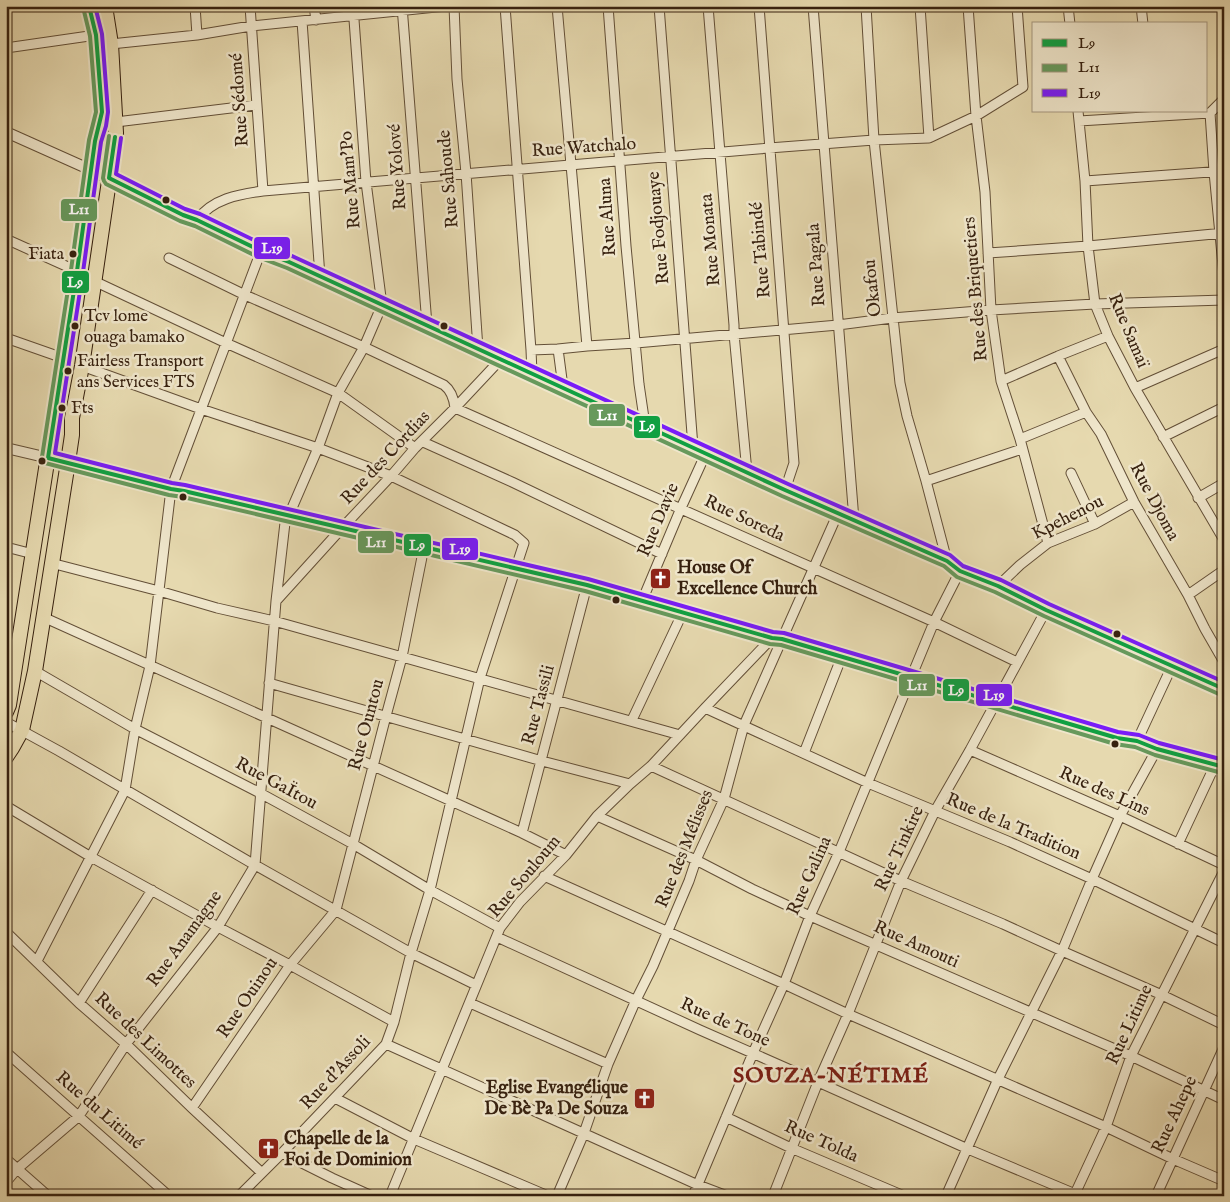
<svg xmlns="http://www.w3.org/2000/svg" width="1230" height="1202" font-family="'IM FELL English',serif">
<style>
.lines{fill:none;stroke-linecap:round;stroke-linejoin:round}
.minor-casing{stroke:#634f37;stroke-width:11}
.tertiary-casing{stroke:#634f37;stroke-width:12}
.trunk-casing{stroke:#37210f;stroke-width:16}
.minor{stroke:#efe6cb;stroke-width:9}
.tertiary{stroke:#efe6cb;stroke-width:10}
.trunk{stroke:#e6d9af;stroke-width:14}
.bus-1-casing{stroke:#efe6cb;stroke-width:8}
.bus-2-casing{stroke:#efe6cb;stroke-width:8}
.bus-3-casing{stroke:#efe6cb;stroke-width:8}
.bus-1{stroke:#11a042;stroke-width:4}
.bus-2{stroke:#67995c;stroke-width:4}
.bus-3{stroke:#791cf8;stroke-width:4}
.bus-dot{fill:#37210f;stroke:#efe6cb;stroke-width:2}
.labels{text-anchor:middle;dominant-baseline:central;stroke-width:5;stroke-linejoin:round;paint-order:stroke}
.bus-label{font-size:17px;fill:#37210f;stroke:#efe6cb;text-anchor:start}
.street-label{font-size:18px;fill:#37210f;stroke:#efe6cb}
.poi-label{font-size:18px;font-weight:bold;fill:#37210f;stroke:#efe6cb;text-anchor:start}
.district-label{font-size:22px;font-weight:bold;letter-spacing:1px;fill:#7a1f14;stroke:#efe6cb}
.line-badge{stroke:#efe6cb;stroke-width:2}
.badge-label{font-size:14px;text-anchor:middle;font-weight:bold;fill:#fff}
</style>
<rect width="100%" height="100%" fill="#e6d9af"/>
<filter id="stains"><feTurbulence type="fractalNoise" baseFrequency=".004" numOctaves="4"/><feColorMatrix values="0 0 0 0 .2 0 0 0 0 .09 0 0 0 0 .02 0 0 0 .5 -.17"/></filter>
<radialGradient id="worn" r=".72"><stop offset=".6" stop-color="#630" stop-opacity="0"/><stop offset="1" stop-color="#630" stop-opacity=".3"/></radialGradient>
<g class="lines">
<defs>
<path id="minor" d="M195 6 197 35
M250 6 263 191
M314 6 316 20
M402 6 427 325
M454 6 457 79 466 173 478 349
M505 6 531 350 532 373
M557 6 587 346
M608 6 626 246 639 384 645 425
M659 6 693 447
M708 6 734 325V334L747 472
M759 6 794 463 785 490
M813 6 854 520
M866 6 874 140 900 383 907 416 926 481 947 561
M920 6 929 138
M968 6 976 116 985 192 991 310 1001 381 1020 439 1048 543
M1068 6 1070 24
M1141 6 1143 24
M302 21 320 277
M111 44 197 35 251 26 446 6
M6 48 96 35
M1078 111 1085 181 1088 246 1095 304 1108 336 1135 388 1224 540
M1210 113 1214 172 1224 276
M1210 113 1224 99
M1079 121 1210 113
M116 122 256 105
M1085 181 1224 171
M197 220C212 199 239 194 263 191L769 148 874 140 929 138 976 116 1023 87 1017 6
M6 239 77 271
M988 253 1088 246 1224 233
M169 258 245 295 364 347 444 385C452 391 454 399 455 408L934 622 1017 662
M94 281 226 343 338 393 415 448
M6 338 63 358
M558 349 563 387
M531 350 558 349 587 346 636 343 838 325 892 318 991 310 1095 304 1224 300
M1058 356 1086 412 1101 434 1134 502 1188 595 1205 629 1224 662
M82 366 201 409 318 448 391 476 515 535 524 543 480 678 430 890 411 953 394 1022 386 1044 282 1153 239 1196
M1001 381 1058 356 1108 336
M1135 388 1224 349
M1163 437 1224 407
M1020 439 1086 412
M423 442 512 482 662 554
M1071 473 1095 524
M926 481 1022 449
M1198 498 1224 483
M289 515 318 448 338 393 364 347 382 305 366 182 353 6
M6 547 33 554
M51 563 159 591 217 608 274 621 680 735
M998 586 1020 565 1048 543 1095 524 1134 502
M1188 595 1224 570
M276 601 343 527 391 476 415 448 455 408 501 359
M642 601 681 508 706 453
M43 617 522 833 566 855
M35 671 135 729 260 793 353 844 430 890 500 928
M269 683 542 761 630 784
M705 708 868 783 1010 842 1092 879 1224 943
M632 720 683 612
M6 722 59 751 255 865 411 953 476 985
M1137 741 1172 666
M970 750 1120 816 1224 865
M804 753 842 656
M651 766 901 881 1003 924 1062 951 1162 995 1224 1025
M6 806 91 857 218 927 290 965 394 1022
M597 816 696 860 752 889 810 916 1131 1056 1224 1100
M522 833 587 585
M1178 844 1215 765
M544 876 784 984 848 1014 1106 1127 1173 1159 1224 1181
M6 932 79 1003 126 1044 192 1108 262 1173
M497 937 700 1030 818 1082 968 1149 1080 1196
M37 961 125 790 135 729 150 666 171 489 261 251
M79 1003 152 890
M470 1003 608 1064
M386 1044 698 1185 727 1196
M6 1052 169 1196
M335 1098 414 1139 548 1196
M192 1108 290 965 336 910 386 716 402 657 424 547
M726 1117 791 1148 904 1196
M282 1153 332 1178 372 1196
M6 1159 48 1196
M6 1182 17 1169 79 1116 126 1044 218 927 255 865 276 601 286 514
M390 1196 500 928 520 902 566 855 597 816 630 784 651 766 705 708 772 638
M557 1196 584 1133 608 1064 636 1000 653 966 689 881 696 860 724 799 744 725 838 513
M693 1196 753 1053 784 984 810 916 839 852 934 622 960 571
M773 1196 818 1082 848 1014 901 881 935 811 970 750 1046 610
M946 1196 998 1079 1062 951 1092 879 1120 816 1157 749
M1074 1196 1106 1127 1131 1056 1224 871
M1156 1196 1224 1047"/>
<path id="tertiary" d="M6 132 91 170 183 215 197 220 261 251 289 262 532 373 785 490 947 561 960 571 998 586 1046 610 1115 640 1224 689
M6 448 104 471 171 489 184 491 587 585 772 638 782 639 1117 738 1137 741 1157 749 1224 767"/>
<path id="trunk" d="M6 712 9 705C38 517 69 330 95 141L100 124 102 112 96 35 89 6
M6 757 12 748 22 730 35 671 68 462 72 435V418L82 366 116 133 111 44 105 6"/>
</defs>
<use href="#minor" class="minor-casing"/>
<use href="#tertiary" class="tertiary-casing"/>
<use href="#trunk" class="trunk-casing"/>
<use href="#minor" class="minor"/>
<use href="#tertiary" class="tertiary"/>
<use href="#trunk" class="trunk"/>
<defs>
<path id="bus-1" d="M89 6 96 35 102 112 95 141 77 271 48 458 171 489 184 491 587 585 772 638 782 639 1117 738 1137 741 1157 749 1224 767
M115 137 109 178 183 215 197 220 261 251 289 262 785 490 947 561 960 571 998 586 1046 610 1224 689"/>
<path id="bus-2" d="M83 7 90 36 96 112 89 140 71 270 42 457V461L45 463 169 495 183 497 585 591 770 644 781 645 1115 744 1135 747 1155 755 1222 773
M109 136 103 178 104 181 106 184 180 221 195 226 258 257 287 268 782 496 944 566 957 577 995 592 1044 616 1221 695"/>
<path id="bus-3" d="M95 6 102 34 108 112 106 126 101 142 83 272 55 453 172 483 185 485 588 579 773 632 784 633 1118 732 1139 735 1159 743 1224 760
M121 138 116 174 185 209 200 214 264 245 292 256 788 484 950 555 963 566 1001 580 1049 604 1224 682"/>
</defs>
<use href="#bus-1" class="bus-1-casing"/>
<use href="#bus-2" class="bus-2-casing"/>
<use href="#bus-3" class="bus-3-casing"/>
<use href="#bus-1" class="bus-1"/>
<use href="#bus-2" class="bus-2"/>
<use href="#bus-3" class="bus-3"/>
</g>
<defs>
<symbol id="church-square" viewBox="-11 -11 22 22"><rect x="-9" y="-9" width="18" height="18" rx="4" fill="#8f2418" stroke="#efe6cb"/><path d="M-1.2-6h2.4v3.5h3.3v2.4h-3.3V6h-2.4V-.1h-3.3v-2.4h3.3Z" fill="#fff"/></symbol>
</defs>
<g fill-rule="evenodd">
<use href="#church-square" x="648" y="566" width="25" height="25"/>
<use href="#church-square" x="632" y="1086" width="25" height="25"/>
<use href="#church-square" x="256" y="1136" width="25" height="25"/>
</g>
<g class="bus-dot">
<circle cx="166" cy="200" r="4.5"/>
<circle cx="73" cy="254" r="4.5"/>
<circle cx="75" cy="326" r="4.5"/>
<circle cx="444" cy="326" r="4.5"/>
<circle cx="68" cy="371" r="4.5"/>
<circle cx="62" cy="408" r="4.5"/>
<circle cx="42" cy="461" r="4.5"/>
<circle cx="183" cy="497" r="4.5"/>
<circle cx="616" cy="600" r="4.5"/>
<circle cx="1117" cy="634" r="4.5"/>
<circle cx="1115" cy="744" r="4.5"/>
</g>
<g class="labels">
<g class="bus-label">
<text x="64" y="254" text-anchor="end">Fiata</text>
<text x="84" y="316">Tcv lome<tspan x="84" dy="21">ouaga bamako</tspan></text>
<text x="77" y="361">Fairless Transport<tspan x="77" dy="21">ans Services FTS</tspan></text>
<text x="71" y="408">Fts</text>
</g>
<g class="street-label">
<text transform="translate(240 100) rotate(-94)">Rue Sédomé</text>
<text transform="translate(584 148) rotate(-4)">Rue Watchalo</text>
<text transform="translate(398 167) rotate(-94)">Rue Yolové</text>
<text transform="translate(449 179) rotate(-95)">Rue Sahoude</text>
<text transform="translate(351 180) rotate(-95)">Rue Mam'Po</text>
<text transform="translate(608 217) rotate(-94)">Rue Aluna</text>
<text transform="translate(659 228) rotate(-95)">Rue Fodjouaye</text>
<text transform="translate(711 240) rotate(-95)">Rue Monata</text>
<text transform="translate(761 250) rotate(-95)">Rue Tabindé</text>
<text transform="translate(817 265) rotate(-94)">Rue Pagala</text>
<text transform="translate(873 288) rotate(-96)">Okafou</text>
<text transform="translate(976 289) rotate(-95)">Rue des Briquetiers</text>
<text transform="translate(1128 331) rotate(67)">Rue Samaï</text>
<text transform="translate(386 458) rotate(-47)">Rue des Cordias</text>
<text transform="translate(1154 502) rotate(62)">Rue Djoma</text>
<text transform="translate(1068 518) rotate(-27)">Kpehenou</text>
<text transform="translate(744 519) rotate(25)">Rue Soreda</text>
<text transform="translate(659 520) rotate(-67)">Rue Davie</text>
<text transform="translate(539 705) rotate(-75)">Rue Tassili</text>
<text transform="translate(367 725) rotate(-75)">Rue Ountou</text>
<text transform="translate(276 784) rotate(28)">Rue GaÏtou</text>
<text transform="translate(1104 792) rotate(24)">Rue des Lins</text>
<text transform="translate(1013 827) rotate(23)">Rue de la Tradition</text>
<text transform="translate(685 849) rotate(-68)">Rue des Mélisses</text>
<text transform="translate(900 849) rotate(-65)">Rue Tinkire</text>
<text transform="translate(810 876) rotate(-66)">Rue Galina</text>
<text transform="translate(525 877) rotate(-50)">Rue Souloum</text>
<text transform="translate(185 939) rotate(-54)">Rue Anamagne</text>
<text transform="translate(916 945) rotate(24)">Rue Amouti</text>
<text transform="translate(248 998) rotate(-56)">Rue Ouinou</text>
<text transform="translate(725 1023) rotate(24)">Rue de Tone</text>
<text transform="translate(1130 1025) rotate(-65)">Rue Litime</text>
<text transform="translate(145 1041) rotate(43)">Rue des Limottes</text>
<text transform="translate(336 1073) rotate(-47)">Rue d'Assoli</text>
<text transform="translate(99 1111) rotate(41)">Rue du Litimé</text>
<text transform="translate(1175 1115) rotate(-65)">Rue Ahepe</text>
<text transform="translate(821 1142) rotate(24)">Rue Tolda</text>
</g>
<g class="poi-label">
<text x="677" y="568">House Of<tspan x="677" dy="21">Excellence Church</tspan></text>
<text x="628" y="1088" text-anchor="end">Eglise Evangélique<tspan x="628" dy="21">De Bè Pa De Souza</tspan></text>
<text x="284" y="1139">Chapelle de la<tspan x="284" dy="21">Foi de Dominion</tspan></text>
</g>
<g class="district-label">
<text x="831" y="1076">SOUZA-NÉTIMÉ</text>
</g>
</g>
<g class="line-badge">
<rect x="60" y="198" width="38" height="24" rx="5" fill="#67995c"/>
<rect x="253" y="236" width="38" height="24" rx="5" fill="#791cf8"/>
<rect x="61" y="270" width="29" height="24" rx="5" fill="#11a042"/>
<rect x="588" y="403" width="38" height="24" rx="5" fill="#67995c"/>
<rect x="633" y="415" width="28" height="24" rx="5" fill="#11a042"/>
<rect x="357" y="530" width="38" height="24" rx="5" fill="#67995c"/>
<rect x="403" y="533" width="29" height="24" rx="5" fill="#11a042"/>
<rect x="441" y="537" width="38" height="24" rx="5" fill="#791cf8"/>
<rect x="898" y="673" width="38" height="24" rx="5" fill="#67995c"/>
<rect x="942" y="678" width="28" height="24" rx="5" fill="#11a042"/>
<rect x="975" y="683" width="38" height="24" rx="5" fill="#791cf8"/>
</g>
<g class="badge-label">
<text x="79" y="214">L11</text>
<text x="272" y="253">L19</text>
<text x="75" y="287">L9</text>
<text x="607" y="420">L11</text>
<text x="647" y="431">L9</text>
<text x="376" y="547">L11</text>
<text x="417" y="550">L9</text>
<text x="460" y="554">L19</text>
<text x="917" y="690">L11</text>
<text x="956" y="695">L9</text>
<text x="994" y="700">L19</text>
</g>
<rect width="1230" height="1202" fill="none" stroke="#e6d9af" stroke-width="25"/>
<rect x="8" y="8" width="1215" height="1187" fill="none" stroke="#37210f" stroke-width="2.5"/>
<rect x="12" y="12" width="1205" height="1177" fill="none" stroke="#37210f"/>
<rect x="1032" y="22" width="175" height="90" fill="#efe6cb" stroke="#a59780"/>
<rect x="1042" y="39" width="25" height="8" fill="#11a042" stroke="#a59780"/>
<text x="1078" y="48" font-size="15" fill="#37210f">L9</text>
<rect x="1042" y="64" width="25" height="8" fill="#67995c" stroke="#a59780"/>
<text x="1078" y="72" font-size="15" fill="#37210f">L11</text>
<rect x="1042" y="89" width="25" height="8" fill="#791cf8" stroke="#a59780"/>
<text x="1078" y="98" font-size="15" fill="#37210f">L19</text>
<rect width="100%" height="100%" filter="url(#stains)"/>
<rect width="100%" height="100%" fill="url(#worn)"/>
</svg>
